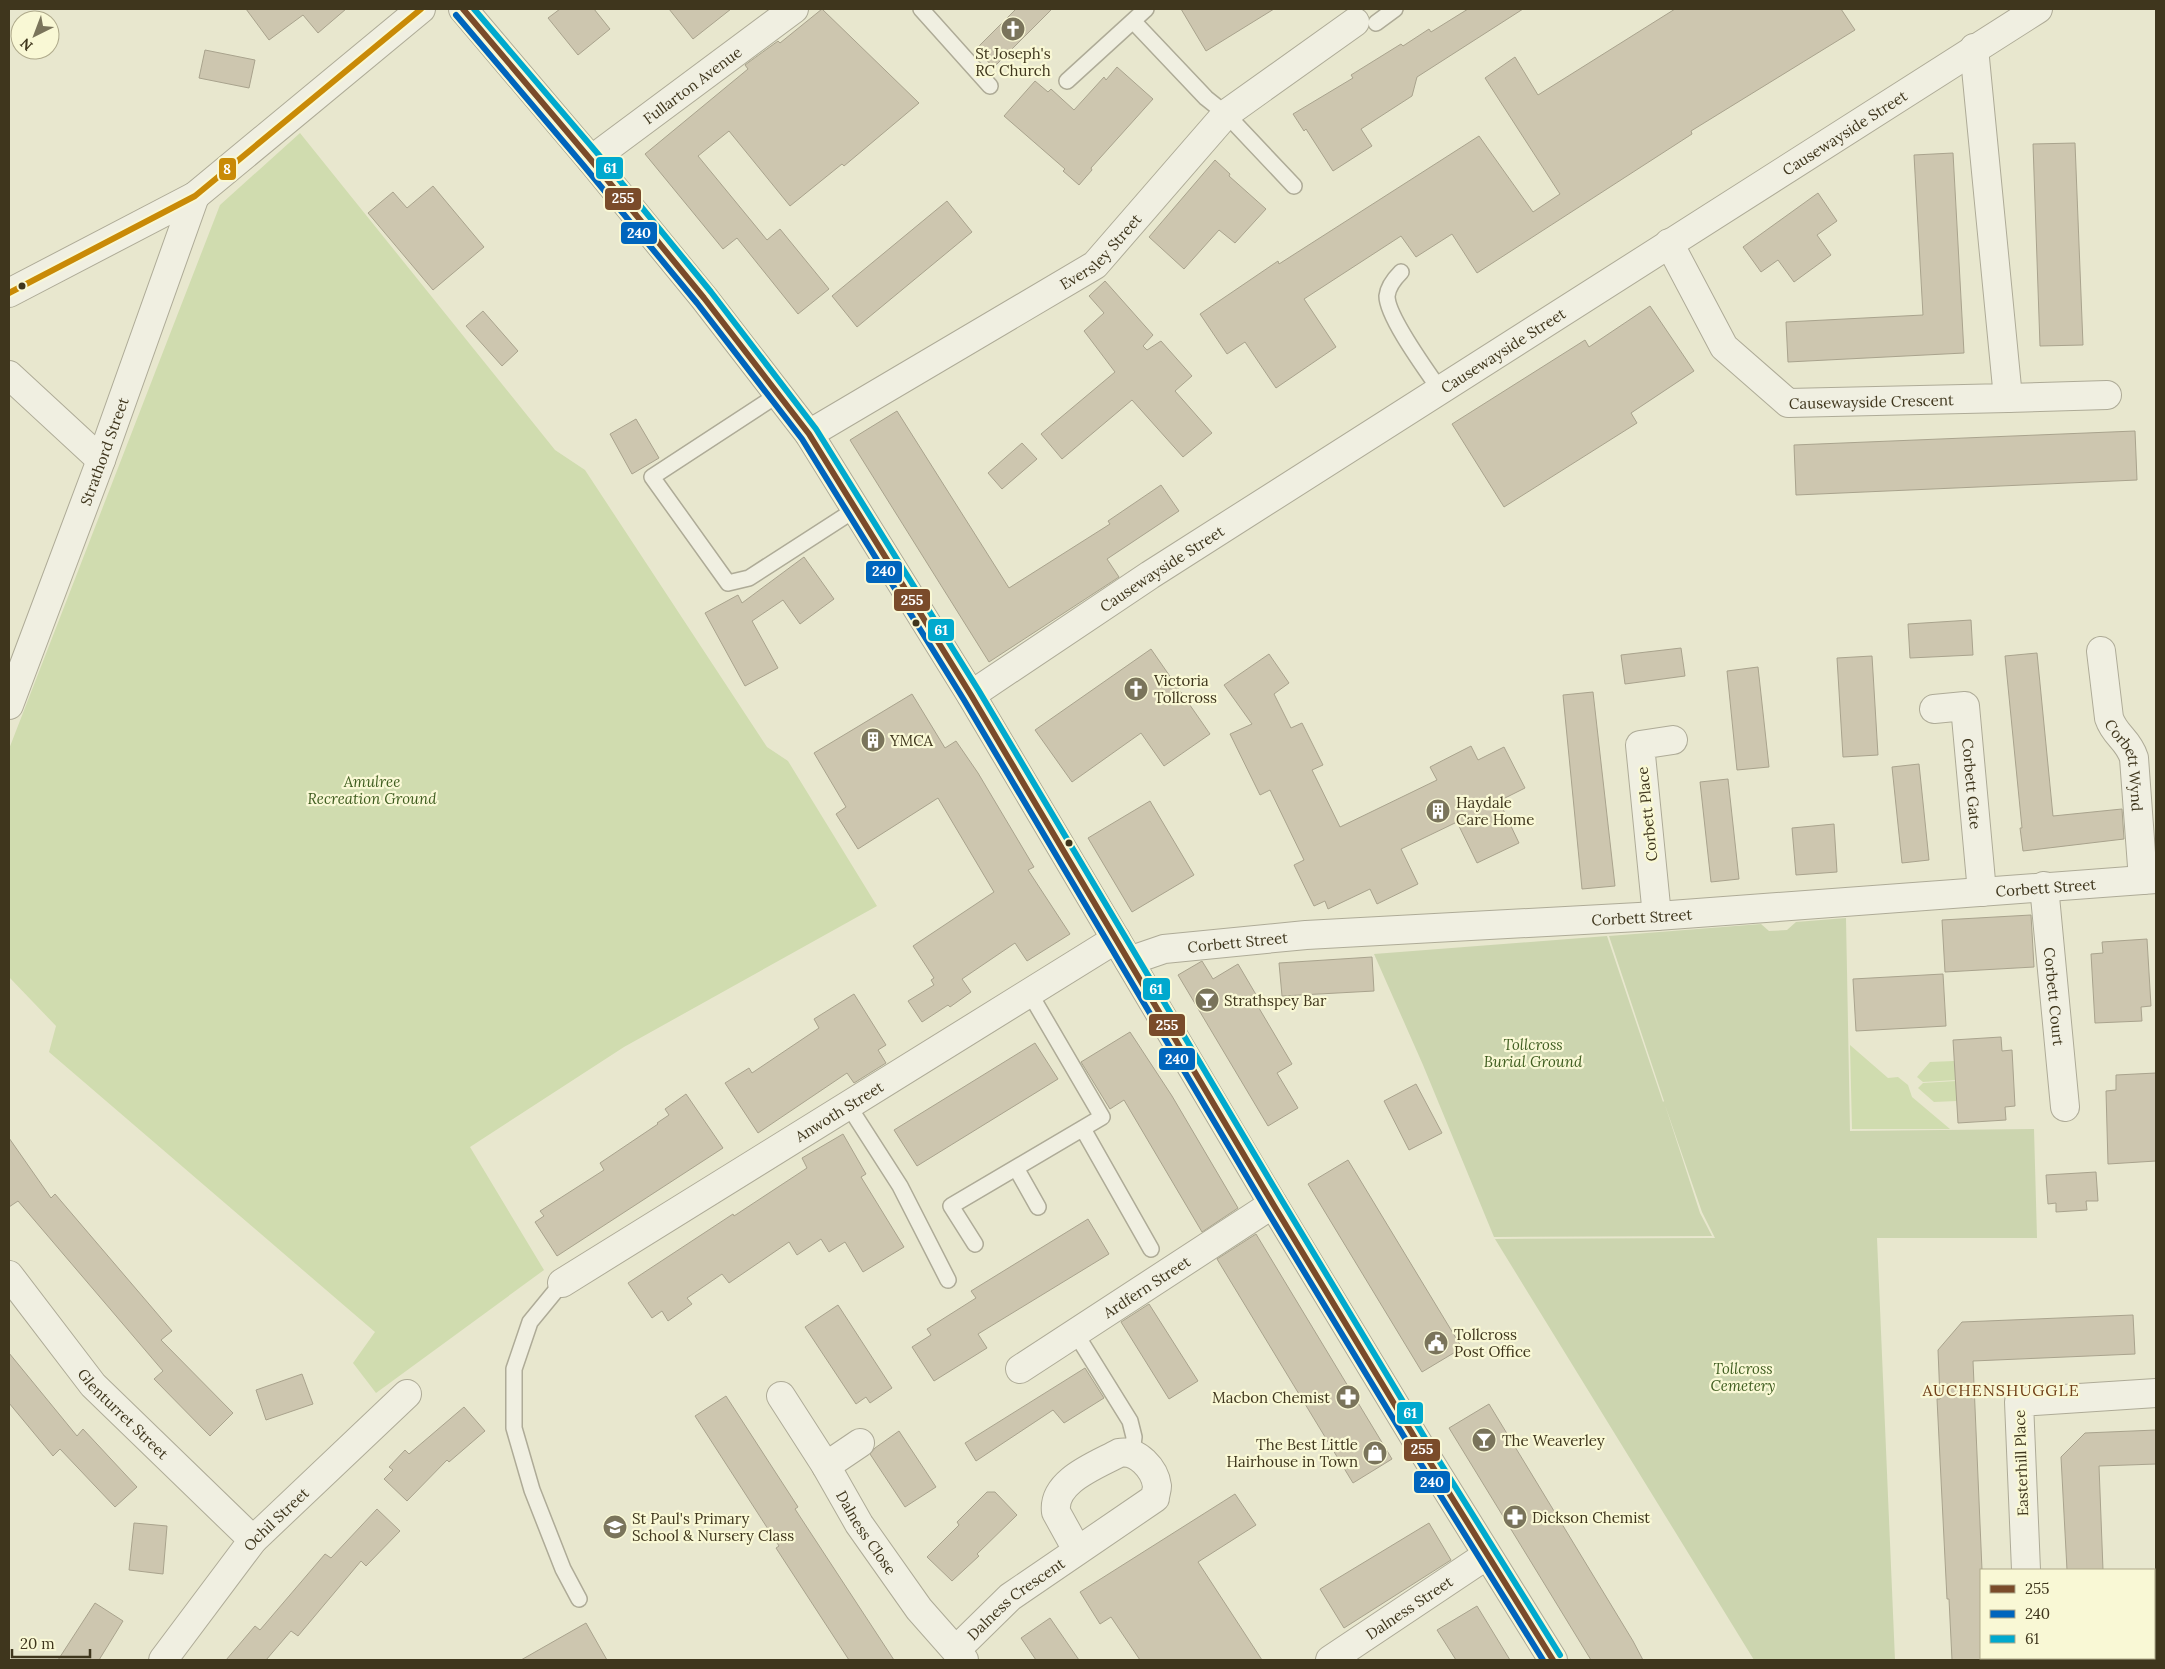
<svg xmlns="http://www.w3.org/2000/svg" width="2165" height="1669" font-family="Lora,serif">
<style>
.green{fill:#d0dcaf}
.cemetery{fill:#ccd5af}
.building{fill:#cdc6af;stroke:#a9a38d}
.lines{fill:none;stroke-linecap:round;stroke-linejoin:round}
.service-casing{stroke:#aeab97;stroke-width:18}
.minor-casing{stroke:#aeab97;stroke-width:30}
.tertiary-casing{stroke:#aeab97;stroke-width:30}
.service{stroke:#f0efe1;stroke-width:15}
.minor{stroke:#f0efe1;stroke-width:28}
.tertiary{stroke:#f0efe1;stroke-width:28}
.bus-1-casing{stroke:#f9f8d5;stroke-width:10}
.bus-2-casing{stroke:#f9f8d5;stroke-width:10}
.bus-3-casing{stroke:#f9f8d5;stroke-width:10}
.bus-4-casing{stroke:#f9f8d5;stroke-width:10}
.bus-1{stroke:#7a4b2a;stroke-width:6}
.bus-2{stroke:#0065bd;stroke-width:6}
.bus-3{stroke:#00a9ce;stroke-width:6}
.bus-4{stroke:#c98a07;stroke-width:6}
.bus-dot{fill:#3f361d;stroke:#f9f8d5;stroke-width:2}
.labels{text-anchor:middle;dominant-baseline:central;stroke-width:4.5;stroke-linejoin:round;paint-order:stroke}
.poi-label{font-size:15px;fill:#3f361d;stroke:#f9f8d5;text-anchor:start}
.street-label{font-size:15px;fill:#3f361d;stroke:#f9f8d5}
.park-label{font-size:15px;font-style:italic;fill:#405e21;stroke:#f9f8d5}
.neighbourhood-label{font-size:16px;letter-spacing:1px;fill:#714018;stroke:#f9f8d5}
.line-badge{stroke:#f9f8d5;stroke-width:2}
.badge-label{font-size:14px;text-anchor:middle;font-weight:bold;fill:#fff}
</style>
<rect width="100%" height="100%" fill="#e8e7ce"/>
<path class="green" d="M300 133 555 450 585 470 767 747 788 761 877 906 624 1047 470 1147 544 1270 376 1393 353 1363 375 1332 49 1052 56 1026 9 977V749L220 205Z
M1850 1045 1888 1078 1898 1077 1908 1085 1912 1097 1950 1129H1852Z
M1954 1061 1956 1080 1923 1082 1917 1077 1930 1062Z
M1956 1081 1957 1101 1934 1102 1918 1088 1923 1083Z"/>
<path class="cemetery" d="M1846 918 1850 1131 2034 1129 2037 1238H1877L1895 1660H1754L1495 1239 1715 1238 1702 1212 1665 1105 1700 1213 1712 1236 1494 1237 1423 1065 1374 954 1607 936 1663 1102 1664 1101 1609 936 1761 924 1769 931 1787 930 1796 922Z"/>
<path class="building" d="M246 9H346L318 33 303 15 269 40Z
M560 9H594L610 29 578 55 548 18Z
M669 9H731L693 39Z
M822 9 919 103 844 166 842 164 790 206 729 131 698 156 767 240 780 229 829 289 798 314 737 238 723 249 645 154 748 69 745 65 749 62 778 41 780 43Z
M1016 9H1052L994 67 975 50Z
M1181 9H1274L1206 51Z
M1468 9H1523L1417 77 1412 96 1361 129 1372 146 1333 171 1306 129 1304 131 1293 114 1353 78 1351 75 1401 44 1403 46 1429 29 1431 32Z
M1675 9H1841L1855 30 1691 131 1692 134 1477 273 1452 234 1416 257 1401 236 1304 299 1336 347 1276 388 1245 342 1227 354 1200 314 1278 261 1279 264 1479 136 1533 212 1560 194 1485 78 1515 57 1538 95Z
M205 50 255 60 249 88 199 78Z
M1117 67 1153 99 1091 168 1092 170 1079 185 1063 171 1065 169 1004 116 1035 81 1048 92 1051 89 1074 110 1104 77 1106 80Z
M2075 143 2083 345 2040 346 2033 144Z
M1953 153 1964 353 1788 362 1786 322 1923 315 1914 155Z
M1215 160 1230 174 1229 176 1266 209 1235 243 1219 230 1184 269 1149 237Z
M433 186 484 247 433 290 368 213 393 192 407 208Z
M1818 193 1837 221 1817 235 1831 255 1794 282 1778 260 1761 272 1743 247Z
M947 201 972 232 857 327 832 296Z
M1105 281 1153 335 1143 346 1147 350 1161 341 1192 376 1175 391 1212 433 1183 457 1132 400 1062 459 1041 434 1115 372 1084 331 1104 313 1089 296Z
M1650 306 1694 371 1631 413 1637 423 1504 507 1452 424 1585 340 1589 347Z
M483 311 518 351 502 366 466 326Z
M897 411 1009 588 1110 524 1108 521 1161 485 1179 511 1107 559 1119 577 989 662 850 440Z
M636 419 659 458 632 474 610 434Z
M2135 431 2137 480 1796 495 1794 445Z
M1022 443 1037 459 1002 489 988 473Z
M804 557 834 599 800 624 783 600 752 621 778 668 745 686 705 613 738 595 742 603Z
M1971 620 1973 655 1910 658 1908 624Z
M1681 648 1685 676 1625 684 1621 655Z
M1151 649 1210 734 1164 766 1141 733 1072 782 1035 730Z
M2037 653 2053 816 2122 809 2124 839 2023 851 2020 828H2022L2005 656Z
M1269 654 1289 683 1274 694 1291 728 1302 723 1323 765 1312 770 1340 827 1437 780 1430 767 1471 746 1478 760 1504 747 1525 788 1499 801 1519 843 1477 863 1457 822 1401 849 1418 884 1377 904 1370 889 1328 909 1325 901 1314 906 1294 865 1304 860 1270 790 1260 795 1230 734 1252 724 1224 685Z
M1872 656 1878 755 1843 757 1837 658Z
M1758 667 1769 767 1737 770 1727 671Z
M1593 692 1615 886 1582 889 1563 695Z
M912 694 945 748 956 741 978 773 1034 867 1028 870 1070 934 1027 961 1015 943 962 979 971 992 950 1007 948 1005 922 1022 908 1001 934 985 931 980 934 978 913 946 994 892 938 798 858 849 836 814 846 807 814 753Z
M1919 764 1929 860 1902 863 1892 767Z
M1728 779 1739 879 1711 882 1700 782Z
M1150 801 1194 875 1132 912 1088 838Z
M1834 824 1837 872 1796 875 1792 828Z
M2031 915 2034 967 1945 972 1942 920Z
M2147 939 2151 1006 2141 1007 2142 1021 2095 1023 2091 954 2103 953 2102 942Z
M1372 957 1374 991 1282 996 1279 963Z
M1202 961 1213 979 1238 964 1258 998H1253L1292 1064 1277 1073 1298 1108 1268 1126 1178 975Z
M1943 974 1946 1026 1856 1031 1853 979Z
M854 994 886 1045 878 1050 886 1063 854 1083 847 1073 758 1133 725 1083 749 1068 752 1073 819 1028 814 1019Z
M1130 1032 1172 1096 1238 1208 1202 1232 1124 1100 1110 1109 1081 1062Z
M2001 1037 2002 1051 2012 1050 2015 1106 2005 1107 2006 1120 1958 1123 1953 1040Z
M1035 1043 1058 1079 917 1166 894 1130Z
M2156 1073V1161L2108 1164 2106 1091 2116 1090V1075Z
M1416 1084 1442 1133 1409 1150 1384 1101Z
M686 1094 723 1148 557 1256 535 1222 544 1216 540 1211 604 1170 600 1163 658 1124 657 1123 669 1115 665 1109Z
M843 1134 866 1174 861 1177 904 1247 863 1272 845 1242 829 1252 821 1239 797 1255 789 1242 729 1283 722 1274 687 1298 692 1304 668 1321 662 1311 652 1318 628 1283 733 1214 734 1216 807 1168 802 1158Z
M9 1138 51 1198 55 1194 172 1331 161 1340 233 1413 210 1436 154 1379 163 1371 18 1201 9 1207Z
M1348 1160 1462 1348 1422 1372 1308 1184Z
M2096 1172 2098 1201H2086L2087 1210 2056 1212V1203L2048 1204 2046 1175Z
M1088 1219 1109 1254 978 1334 987 1348 934 1381 912 1347 931 1335 927 1329 976 1298 971 1291Z
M1256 1234 1392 1459 1353 1483 1217 1259Z
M1149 1304 1198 1381 1169 1399 1121 1322Z
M838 1305 892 1388 870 1403 866 1397 856 1404 805 1327Z
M2133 1315 2135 1354 1973 1361 1982 1570 1981 1660H1952L1949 1599H1947L1937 1399H1940L1938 1350 1962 1322Z
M9 1353 77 1436 83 1429 137 1487 115 1507 60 1449 53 1456 9 1403Z
M1085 1368 1104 1398 1064 1423 1053 1410 976 1461 965 1443Z
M302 1374 313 1404 266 1420 256 1390Z
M726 1396 798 1507 795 1509 894 1660H849L776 1548 779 1546 695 1416Z
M1489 1404 1633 1641 1643 1660H1591L1449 1428Z
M464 1407 485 1431 449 1462 447 1460 407 1501 384 1479 393 1470 389 1467 405 1450 409 1454Z
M2156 1430V1464L2099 1466 2103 1570H2067L2061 1457 2085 1433Z
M899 1431 936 1487 905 1507 870 1454 875 1448Z
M987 1492H995L1017 1515 977 1554 979 1556 952 1581 927 1557 959 1525 957 1522Z
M1235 1494 1256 1525 1198 1562 1262 1660H1140L1111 1617 1100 1624 1080 1592Z
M377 1509 400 1531 366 1566 361 1561 298 1636 291 1631 266 1660H226L255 1626 260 1630 325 1554 331 1558Z
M134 1523 167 1526 163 1574 129 1570Z
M1429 1523 1451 1560 1344 1628 1320 1589Z
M95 1603 123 1621 99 1660H58Z
M1477 1606 1510 1660H1456L1437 1630Z
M1050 1618 1079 1660H1036L1021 1638Z
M586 1623 607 1660H521Z"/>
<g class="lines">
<defs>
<path id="service" d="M921 9 990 86
M1133 21 1206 98 1226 114 1294 186
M1376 23 1395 9
M1067 81 1146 9
M1401 272C1395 278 1388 287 1387 296 1387 317 1427 371 1440 390
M779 394 652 477 728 583 749 578 856 509
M848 1105 900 1186 948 1280
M1083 1129 1151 1249
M1016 1168 1038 1207
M975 1244 951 1206 1102 1117 1029 992
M562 1283 530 1322 514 1369V1428L532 1490 563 1569 579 1599
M1076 1334 1130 1421 1134 1437 1132 1453"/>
<g id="minor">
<path id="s1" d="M591 160 794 9"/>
<path id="s2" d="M1669 243 1724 347 1788 403 2008 398 1974 48"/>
<path d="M9 375 101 460"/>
<path d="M2008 398 2107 395"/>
<path id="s3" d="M809 434 1095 265 1226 114 1355 22"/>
<path id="s4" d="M2101 651 2109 718C2115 736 2128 739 2134 758L2143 880"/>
<path id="s5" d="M971 695 1150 575 2038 9"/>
<path id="s6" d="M9 705 101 460 195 196"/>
<path id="s7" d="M1934 709 1965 706 1982 892"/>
<path id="s8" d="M2044 886 2065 1107"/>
<path d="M1657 916 1640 745 1673 740"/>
<path id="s9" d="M1129 961 1164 949 1306 935 1657 916 2156 879"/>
<path id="s10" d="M9 1275 93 1385 253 1540"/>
<path id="s11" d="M562 1283 1116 939"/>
<path id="s12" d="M1020 1369 1273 1204"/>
<path id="s13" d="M781 1396 826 1466 859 1524 919 1609 964 1660"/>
<path d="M826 1466 860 1443"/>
<path d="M2026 1570 2019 1402 2156 1393"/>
<path id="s14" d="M956 1650 1010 1597 1155 1498C1155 1495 1157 1490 1157 1486 1155 1469 1137 1449 1119 1453 1097 1465 1052 1481 1056 1512L1077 1550"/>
<path d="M2029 1658V1660"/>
<path id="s15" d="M163 1660 253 1540 407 1394"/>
<path id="s16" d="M1330 1660 1487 1555"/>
</g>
<path id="tertiary" d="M463 9 591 160 704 298 809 434 971 695 1273 1204 1421 1448 1553 1660
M9 293 195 196 421 9"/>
</defs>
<use href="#service" class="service-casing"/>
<use href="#minor" class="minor-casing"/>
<use href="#tertiary" class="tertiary-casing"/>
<use href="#service" class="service"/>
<use href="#minor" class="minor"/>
<use href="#tertiary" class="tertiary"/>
<defs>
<path id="bus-1" d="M463 9 591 160 704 298 809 434 971 695 1273 1204 1421 1448 1553 1660"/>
<path id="bus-2" d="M456 15 584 166 697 303 802 439 964 700 1266 1209 1414 1453 1543 1660"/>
<path id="bus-3" d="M474 9 598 154 711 292 816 429 979 691 1281 1199 1428 1443 1560 1655"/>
<path id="bus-4" d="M9 293 195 196 421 9"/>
</defs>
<use href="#bus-1" class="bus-1-casing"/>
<use href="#bus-2" class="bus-2-casing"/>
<use href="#bus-3" class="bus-3-casing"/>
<use href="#bus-4" class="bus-4-casing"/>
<use href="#bus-1" class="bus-1"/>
<use href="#bus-2" class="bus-2"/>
<use href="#bus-3" class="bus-3"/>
<use href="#bus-4" class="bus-4"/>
</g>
<defs>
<symbol id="church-disc" viewBox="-11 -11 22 22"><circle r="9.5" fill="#7a745b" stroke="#f9f8d5"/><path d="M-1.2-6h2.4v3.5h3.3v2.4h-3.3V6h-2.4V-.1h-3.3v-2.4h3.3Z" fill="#fff"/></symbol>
<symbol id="building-disc" viewBox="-11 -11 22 22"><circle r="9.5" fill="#7a745b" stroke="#f9f8d5"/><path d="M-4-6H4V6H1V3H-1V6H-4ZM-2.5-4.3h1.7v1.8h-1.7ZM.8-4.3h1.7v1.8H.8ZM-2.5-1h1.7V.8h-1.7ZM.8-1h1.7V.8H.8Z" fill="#fff"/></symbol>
<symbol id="bar-disc" viewBox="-11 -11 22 22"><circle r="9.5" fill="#7a745b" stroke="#f9f8d5"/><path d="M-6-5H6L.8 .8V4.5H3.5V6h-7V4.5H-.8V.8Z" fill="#fff"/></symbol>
<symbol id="civic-disc" viewBox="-11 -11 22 22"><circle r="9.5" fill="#7a745b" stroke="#f9f8d5"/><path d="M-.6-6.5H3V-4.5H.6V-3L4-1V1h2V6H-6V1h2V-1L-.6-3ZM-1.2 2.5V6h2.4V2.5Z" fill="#fff"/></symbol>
<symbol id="pharmacy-disc" viewBox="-11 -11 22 22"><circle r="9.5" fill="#7a745b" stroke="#f9f8d5"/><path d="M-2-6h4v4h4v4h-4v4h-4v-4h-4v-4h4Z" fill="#fff"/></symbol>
<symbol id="shop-disc" viewBox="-11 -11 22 22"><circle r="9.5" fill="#7a745b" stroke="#f9f8d5"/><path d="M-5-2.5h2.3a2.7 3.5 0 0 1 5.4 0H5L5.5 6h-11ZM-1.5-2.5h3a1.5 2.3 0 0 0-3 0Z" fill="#fff"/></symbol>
<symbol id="school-disc" viewBox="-11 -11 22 22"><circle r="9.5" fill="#7a745b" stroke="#f9f8d5"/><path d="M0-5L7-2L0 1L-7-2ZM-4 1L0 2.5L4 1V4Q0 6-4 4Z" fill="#fff"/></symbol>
</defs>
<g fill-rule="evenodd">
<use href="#church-disc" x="999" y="15" width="28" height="28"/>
<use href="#church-disc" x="1122" y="675" width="28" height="28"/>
<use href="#building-disc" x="859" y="726" width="28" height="28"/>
<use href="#building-disc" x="1424" y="797" width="28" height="28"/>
<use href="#bar-disc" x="1193" y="986" width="28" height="28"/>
<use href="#civic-disc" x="1422" y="1329" width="28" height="28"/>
<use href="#pharmacy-disc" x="1334" y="1383" width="28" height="28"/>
<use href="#bar-disc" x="1470" y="1426" width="28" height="28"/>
<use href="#shop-disc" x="1361" y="1439" width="28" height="28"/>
<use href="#pharmacy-disc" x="1501" y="1503" width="28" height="28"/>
<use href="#school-disc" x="601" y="1513" width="28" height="28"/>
</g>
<g class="bus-dot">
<circle cx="22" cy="286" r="4.5"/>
<circle cx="916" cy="623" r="4.5"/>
<circle cx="1069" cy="843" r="4.5"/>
</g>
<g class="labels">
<g class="poi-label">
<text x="1013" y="53" text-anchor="middle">St Joseph's<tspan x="1013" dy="17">RC Church</tspan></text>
<text x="1154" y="680">Victoria<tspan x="1154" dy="17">Tollcross</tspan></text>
<text x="890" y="740">YMCA</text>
<text x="1456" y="802">Haydale<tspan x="1456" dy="17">Care Home</tspan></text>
<text x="1224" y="1000">Strathspey Bar</text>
<text x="1454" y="1334">Tollcross<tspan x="1454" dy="17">Post Office</tspan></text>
<text x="1330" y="1397" text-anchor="end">Macbon Chemist</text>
<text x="1502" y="1440">The Weaverley</text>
<text x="1358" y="1444" text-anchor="end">The Best Little<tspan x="1358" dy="17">Hairhouse in Town</tspan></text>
<text x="1532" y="1517">Dickson Chemist</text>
<text x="632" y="1518">St Paul's Primary<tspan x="632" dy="17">School &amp; Nursery Class</tspan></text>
</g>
<g class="street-label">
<text stroke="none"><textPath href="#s1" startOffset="126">Fullarton Avenue</textPath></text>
<text stroke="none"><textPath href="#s5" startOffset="1039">Causewayside Street</textPath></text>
<text stroke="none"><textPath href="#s3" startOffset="345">Eversley Street</textPath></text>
<text stroke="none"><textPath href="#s5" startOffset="634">Causewayside Street</textPath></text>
<text stroke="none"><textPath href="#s2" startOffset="286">Causewayside Crescent</textPath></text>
<text stroke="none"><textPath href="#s6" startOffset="271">Strathord Street</textPath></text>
<text stroke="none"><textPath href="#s5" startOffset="229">Causewayside Street</textPath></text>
<text stroke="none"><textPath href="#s4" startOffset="119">Corbett Wynd</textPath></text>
<text stroke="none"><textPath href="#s7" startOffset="109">Corbett Gate</textPath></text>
<text transform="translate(1647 814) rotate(-96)">Corbett Place</text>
<text stroke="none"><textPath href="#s9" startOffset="921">Corbett Street</textPath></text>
<text stroke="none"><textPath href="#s9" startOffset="516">Corbett Street</textPath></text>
<text stroke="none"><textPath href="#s9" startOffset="111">Corbett Street</textPath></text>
<text stroke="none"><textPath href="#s8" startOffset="111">Corbett Court</textPath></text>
<text stroke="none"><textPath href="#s11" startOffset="326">Anwoth Street</textPath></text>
<text stroke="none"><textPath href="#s12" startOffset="151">Ardfern Street</textPath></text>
<text stroke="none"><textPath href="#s10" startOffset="180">Glenturret Street</textPath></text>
<text transform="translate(2021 1463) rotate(-92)">Easterhill Place</text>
<text stroke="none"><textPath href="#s15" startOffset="181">Ochil Street</textPath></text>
<text stroke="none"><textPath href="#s13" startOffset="161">Dalness Close</textPath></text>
<text stroke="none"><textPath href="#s14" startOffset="79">Dalness Crescent</textPath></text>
<text stroke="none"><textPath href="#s16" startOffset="95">Dalness Street</textPath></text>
</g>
<g class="park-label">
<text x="372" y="781">Amulree<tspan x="372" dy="17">Recreation Ground</tspan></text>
<text x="1533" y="1044">Tollcross<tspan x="1533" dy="17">Burial Ground</tspan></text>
<text x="1743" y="1368">Tollcross<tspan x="1743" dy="17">Cemetery</tspan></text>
</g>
<g class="neighbourhood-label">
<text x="2001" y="1390">AUCHENSHUGGLE</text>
</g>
</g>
<g class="line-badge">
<rect x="595" y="156" width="29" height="24" rx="5" fill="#00a9ce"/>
<rect x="218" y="157" width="19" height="24" rx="5" fill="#c98a07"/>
<rect x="604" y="187" width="38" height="24" rx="5" fill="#7a4b2a"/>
<rect x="620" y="221" width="38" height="24" rx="5" fill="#0065bd"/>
<rect x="865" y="560" width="38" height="24" rx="5" fill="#0065bd"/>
<rect x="893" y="588" width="38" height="24" rx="5" fill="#7a4b2a"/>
<rect x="927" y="618" width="28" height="24" rx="5" fill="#00a9ce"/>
<rect x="1142" y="977" width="29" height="24" rx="5" fill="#00a9ce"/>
<rect x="1148" y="1013" width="38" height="24" rx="5" fill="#7a4b2a"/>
<rect x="1158" y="1047" width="38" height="24" rx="5" fill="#0065bd"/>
<rect x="1396" y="1401" width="28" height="24" rx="5" fill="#00a9ce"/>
<rect x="1403" y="1438" width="38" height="24" rx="5" fill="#7a4b2a"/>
<rect x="1413" y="1470" width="38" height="24" rx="5" fill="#0065bd"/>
</g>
<g class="badge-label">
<text x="610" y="173">61</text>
<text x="227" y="174">8</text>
<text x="623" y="203">255</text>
<text x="639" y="238">240</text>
<text x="884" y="576">240</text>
<text x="912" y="605">255</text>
<text x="941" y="635">61</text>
<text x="1156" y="994">61</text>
<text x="1167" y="1030">255</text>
<text x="1177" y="1064">240</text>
<text x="1410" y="1418">61</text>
<text x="1422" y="1454">255</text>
<text x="1432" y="1487">240</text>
</g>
<rect width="2165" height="1669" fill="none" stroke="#3f361d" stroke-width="20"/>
<rect x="1980" y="1569" width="175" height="90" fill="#f9f8d5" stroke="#afaa8b"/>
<rect x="1990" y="1585" width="25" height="8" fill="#7a4b2a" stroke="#afaa8b"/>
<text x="2025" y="1594" font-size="15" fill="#3f361d">255</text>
<rect x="1990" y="1610" width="25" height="8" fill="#0065bd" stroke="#afaa8b"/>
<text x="2025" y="1619" font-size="15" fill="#3f361d">240</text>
<rect x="1990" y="1635" width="25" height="8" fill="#00a9ce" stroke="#afaa8b"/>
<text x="2025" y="1644" font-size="15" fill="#3f361d">61</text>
<g transform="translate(35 35) rotate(222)"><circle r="24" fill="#f9f8d5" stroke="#afaa8b"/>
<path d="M0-4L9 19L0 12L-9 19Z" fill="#7a745b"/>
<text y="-8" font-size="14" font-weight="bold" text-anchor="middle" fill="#3f361d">N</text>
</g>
<path d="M12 1649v8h78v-8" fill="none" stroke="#3f361d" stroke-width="2.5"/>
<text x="20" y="1649" font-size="15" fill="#3f361d" stroke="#f9f8d5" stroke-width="4" paint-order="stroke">20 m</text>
</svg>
